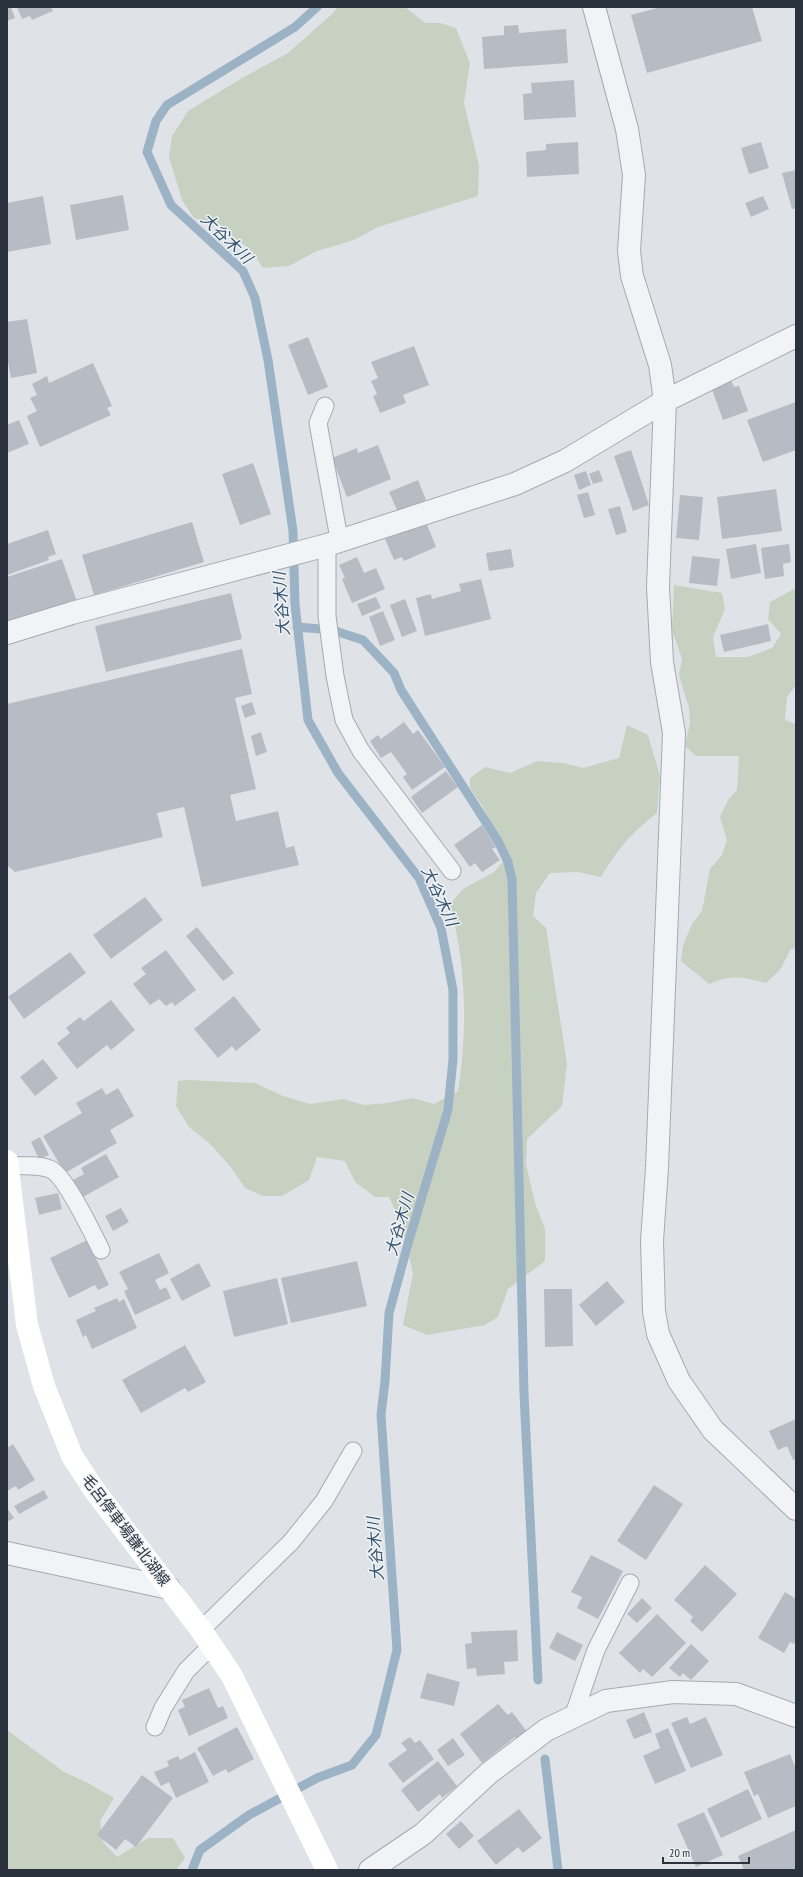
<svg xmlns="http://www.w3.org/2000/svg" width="803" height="1877" font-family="'PT Sans Narrow','Noto Sans JP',sans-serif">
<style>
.green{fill:#c6d1c1}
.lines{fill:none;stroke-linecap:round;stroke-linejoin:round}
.stream{stroke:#9cb3c5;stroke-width:9}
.building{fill:#b7bcc4}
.lane-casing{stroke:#a5aab1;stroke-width:19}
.street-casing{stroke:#a5aab1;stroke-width:24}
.lane{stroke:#f1f3f6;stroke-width:17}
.street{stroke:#f1f3f6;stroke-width:22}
.secondary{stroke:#fff;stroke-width:22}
.labels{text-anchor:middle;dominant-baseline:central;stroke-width:3;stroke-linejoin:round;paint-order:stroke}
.street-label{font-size:15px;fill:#29323d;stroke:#eef2f5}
.water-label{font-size:16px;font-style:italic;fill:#36536e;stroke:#eef2f5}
</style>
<rect width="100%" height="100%" fill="#dfe3e7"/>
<path class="green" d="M338 7H405L425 23H440L456 28 470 63 464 103 479 166 478 196 378 227 354 240 317 251 289 266 263 268 251 250 221 228 194 218 182 200 169 157 172 136 188 111 242 78 288 53 331 15Z
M674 585 722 593 725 609 713 637 716 657H748L772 648 781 634 768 619 770 602 796 588V685L787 697 785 720 796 724V948L791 949 780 970 766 983C742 977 732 974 709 984L681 961 683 945 692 924 702 911 710 869 722 855 727 840 720 817 728 800 737 790 739 756H696L685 746 690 723 689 708 679 675 682 659 672 630Z
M627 725 648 735 660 776 657 813C632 832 617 850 601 877L578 872 550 873 536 893 533 916 546 928 567 1064 562 1106 527 1139 526 1164 535 1203 545 1229V1261L508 1289 498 1317 485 1325 427 1335 403 1325 413 1273 401 1224 389 1197H375L355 1182 345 1161 317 1157 309 1180 282 1196H263L245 1188 230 1166 209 1143 189 1127 176 1106 178 1081 187 1080 255 1083 283 1096 310 1104 343 1099 364 1105 388 1103 412 1098 434 1104 458 1091C468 1030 466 964 450 904L463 889 494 872 509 855 481 804 470 788V778L485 767 510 773 537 761 563 763 583 768 619 758Z
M7 1730 64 1772 88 1783 114 1798 100 1821 103 1842 117 1857 148 1838H173L185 1858 176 1870H7Z"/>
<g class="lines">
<path class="stream" d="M297 627 332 630 363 640 394 673 401 690 498 841 508 862 512 880 524 1394 538 1680
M545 1759 558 1870
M192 1870 200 1850 249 1815 317 1778 352 1765 376 1735 397 1650 381 1415 385 1381 389 1313 409 1240 448 1110 453 1059V990L441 928 419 878 338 773 308 720 295 604 293 531 268 360 255 298 243 271 171 205 147 152 156 121 167 105 295 27 317 7"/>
</g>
<path class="building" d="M7 7H11L15 18 7 21Z
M17 7H51L53 11 32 20 30 16 22 19Z
M661 7H752L762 41 647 73 631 15Z
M518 25 519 33 566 29 568 63 484 69 482 37 504 35V26Z
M574 80 576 117 524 120 523 94 532 93 531 83Z
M578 142 579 174 527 177 526 152 546 150V144Z
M761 142 769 168 749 174 741 148Z
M796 170V208L792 209 782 173Z
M123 195 129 230 76 240 70 205Z
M43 196 51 244 7 252V203Z
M763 196 769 209 751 217 745 203Z
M27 319 37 373 11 378 7 357V322Z
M308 337 328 387 308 395 288 345Z
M414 346 429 385 403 395 406 403 380 413 373 396 377 394 371 381 378 378 371 362Z
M93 363 112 406 107 408 111 415 40 447 27 416 37 411 30 398 37 395 32 384 47 376 49 383Z
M731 380 734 387 739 386 748 411 723 420 711 387Z
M796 402V450L763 462 747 420Z
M19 420 29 444 7 453V425Z
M378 445 391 479 347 497 332 458 357 448 358 453Z
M631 450 649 505 633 511 614 456Z
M253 463 271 514 240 525 222 474Z
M599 470 603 481 593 484 589 474Z
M586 471 591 485 579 490 574 475Z
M418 480 426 500 398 512 389 492Z
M776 489 782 531 722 539 717 497Z
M588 492 595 515 584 518 577 495Z
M680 495 703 497 699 540 676 538Z
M620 506 627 532 616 535 608 509Z
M192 522 204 562 94 595 82 555Z
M426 522 436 547 404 561 402 557 394 560 385 539Z
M48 530 56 554 48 557 49 560 7 575V544Z
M756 544 761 573 731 579 726 549Z
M789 544 791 562 783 564 784 576 765 579 761 548Z
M511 549 514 567 489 571 486 553Z
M692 556 720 559 717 586 689 583Z
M357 557 364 573 376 568 385 589 352 603 342 579 345 578 339 565Z
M62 559 77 602 7 626V577Z
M481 579 491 619 425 636 416 598 431 594 432 599 461 591 459 584Z
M231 593 242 639 106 672 95 626Z
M376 597 381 608 362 616 357 604Z
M405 599 417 631 402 637 390 605Z
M383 611 395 640 380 646 369 617Z
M768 624 771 641 724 652 720 635Z
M242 649 252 694 235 698 256 789 230 795 236 821 278 811 286 848 294 846 299 865 202 887 184 807 157 813 163 837 15 872 8 866 7 704Z
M252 702 256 714 245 718 241 706Z
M404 722 413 734 418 730 445 767 412 790 403 777 407 774 391 752 381 758 370 741 378 735 381 739Z
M261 732 267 752 256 756 251 736Z
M446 771 458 787 422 813 411 797Z
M482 825 496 847 492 849 500 860 482 872 475 863 470 867 454 845Z
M145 897 163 920 111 959 93 935Z
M197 927 234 973 223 981 186 936Z
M166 950 196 990 175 1006 172 1002 166 1006 159 999 150 1005 133 984 146 974 141 968Z
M70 952 86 973 24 1019 8 997Z
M234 996 261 1030 236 1051 232 1046 218 1058 194 1029Z
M111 1000 135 1030 111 1050 107 1045 77 1069 57 1043 70 1033 66 1028 80 1017 84 1021Z
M43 1059 58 1078 35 1096 20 1077Z
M102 1088 106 1095 118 1088 134 1116 110 1130 117 1143 65 1173 43 1136 82 1113 76 1103Z
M40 1137 49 1155 39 1159 31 1142Z
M106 1154 119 1177 81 1198 71 1181 84 1174 81 1168Z
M58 1193 62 1209 39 1215 35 1198Z
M121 1208 129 1222 113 1231 105 1216Z
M87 1240 109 1285 98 1290 95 1285 69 1298 50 1258Z
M159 1253 169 1273 155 1280 160 1290 166 1287 171 1298 135 1315 124 1291 128 1289 119 1272Z
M357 1261 367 1306 291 1323 281 1278Z
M199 1263 211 1286 182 1301 170 1279Z
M277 1278 288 1324 234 1337 223 1291Z
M607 1281 625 1302 596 1326 579 1305Z
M544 1289H572L573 1346 545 1347Z
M117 1298 119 1302 124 1299 137 1328 92 1349 86 1335 83 1337 76 1320 96 1311 94 1308Z
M185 1345 206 1382 188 1392 185 1388 141 1413 122 1380Z
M796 1419V1459L793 1460 787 1446 778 1450 769 1431Z
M13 1444 35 1480 18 1490 16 1486 7 1491V1448Z
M654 1485 683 1504 646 1560 617 1541Z
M44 1490 48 1498 19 1514 14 1506Z
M7 1508 14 1518 7 1522Z
M591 1555 623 1571 598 1619 577 1608 582 1597 571 1592Z
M705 1565 737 1594 702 1632 690 1621 693 1617 674 1600Z
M785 1592 796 1599V1641L794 1644 790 1642 784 1653 758 1638Z
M642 1598 652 1608 637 1623 627 1614Z
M657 1614 686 1643 652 1677 643 1669 640 1673 619 1653Z
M517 1630 518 1661 504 1662 505 1674 477 1676 476 1668 467 1669 465 1644 472 1643 471 1632Z
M557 1632 583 1645 575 1661 549 1648Z
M691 1644 709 1661 691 1680 683 1673 680 1677 669 1668Z
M427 1673 460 1682 454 1706 420 1698Z
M209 1688 218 1708 223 1706 228 1718 189 1736 178 1710 185 1707 182 1700Z
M498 1704 508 1715 512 1712 528 1733 518 1741 515 1737 482 1763 460 1734Z
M644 1712 652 1732 634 1739 626 1720Z
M687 1717 690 1724 706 1717 723 1755 691 1768 671 1723Z
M237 1727 254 1759 228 1773 226 1769 213 1776 197 1748Z
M668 1728 686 1771 655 1784 643 1756 660 1748 655 1734Z
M410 1737 415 1743 420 1740 434 1759 403 1783 388 1764 407 1750 401 1743Z
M453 1738 465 1755 448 1766 437 1750Z
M195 1752 209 1782 176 1798 169 1782 161 1786 154 1772 169 1766 167 1761 178 1756 180 1760Z
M790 1754 796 1769V1806L768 1818 758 1794 754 1796 744 1772Z
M438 1761 457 1786 442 1798 440 1794 418 1812 401 1790Z
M142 1775 173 1798 136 1847 125 1839 116 1850 97 1835Z
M748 1789 762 1819 721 1838 707 1809Z
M519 1809 542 1838 523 1853 518 1847 496 1865 477 1841Z
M704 1812 723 1855 696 1867 677 1824Z
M461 1821 474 1836 459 1849 446 1834Z
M796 1830V1869L744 1870 738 1856Z"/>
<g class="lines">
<defs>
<path id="lane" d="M325 406 318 423 338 533 336 543
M327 545V616L335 676 344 720 361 751 452 871
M8 1166C22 1166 37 1164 50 1169 65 1175 93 1234 101 1250
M201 1630 291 1542 324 1501 353 1451
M573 1717 596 1650 630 1583
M155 1727 163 1708 186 1671 212 1645"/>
<path id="street" d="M594 7 627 129 634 175 629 251 632 276 660 365 665 401 658 587 662 662 674 733 657 1168 652 1241 654 1311 658 1334 679 1381 713 1430 796 1509
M7 633 72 613 327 545 515 484 565 461 665 401 796 336
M7 1553 169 1588
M370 1870 423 1834 489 1773 546 1730 606 1701 673 1692 736 1694 796 1716"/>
</defs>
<use href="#lane" class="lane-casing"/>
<use href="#street" class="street-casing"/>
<use href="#lane" class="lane"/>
<use href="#street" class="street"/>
<path class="secondary" d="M7 1161 27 1325 44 1386 72 1456 95 1491 201 1630 232 1676 327 1870"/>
</g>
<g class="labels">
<g class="street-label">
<text transform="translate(126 1530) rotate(53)">毛呂停車場鎌北湖線</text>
</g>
<g class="water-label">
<text transform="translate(227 238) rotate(44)">大谷木川</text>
<text transform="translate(281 604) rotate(-94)">大谷木川</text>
<text transform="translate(440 896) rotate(65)">大谷木川</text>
<text transform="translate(399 1224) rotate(-74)">大谷木川</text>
<text transform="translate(375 1549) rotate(-94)">大谷木川</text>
</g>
</g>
<rect width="803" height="1877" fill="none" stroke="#29323d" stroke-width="16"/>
<path d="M663 1857v6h86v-6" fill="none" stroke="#29323d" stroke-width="2"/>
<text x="669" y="1857" font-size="12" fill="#29323d" stroke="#eef2f5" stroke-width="3" paint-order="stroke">20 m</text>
</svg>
